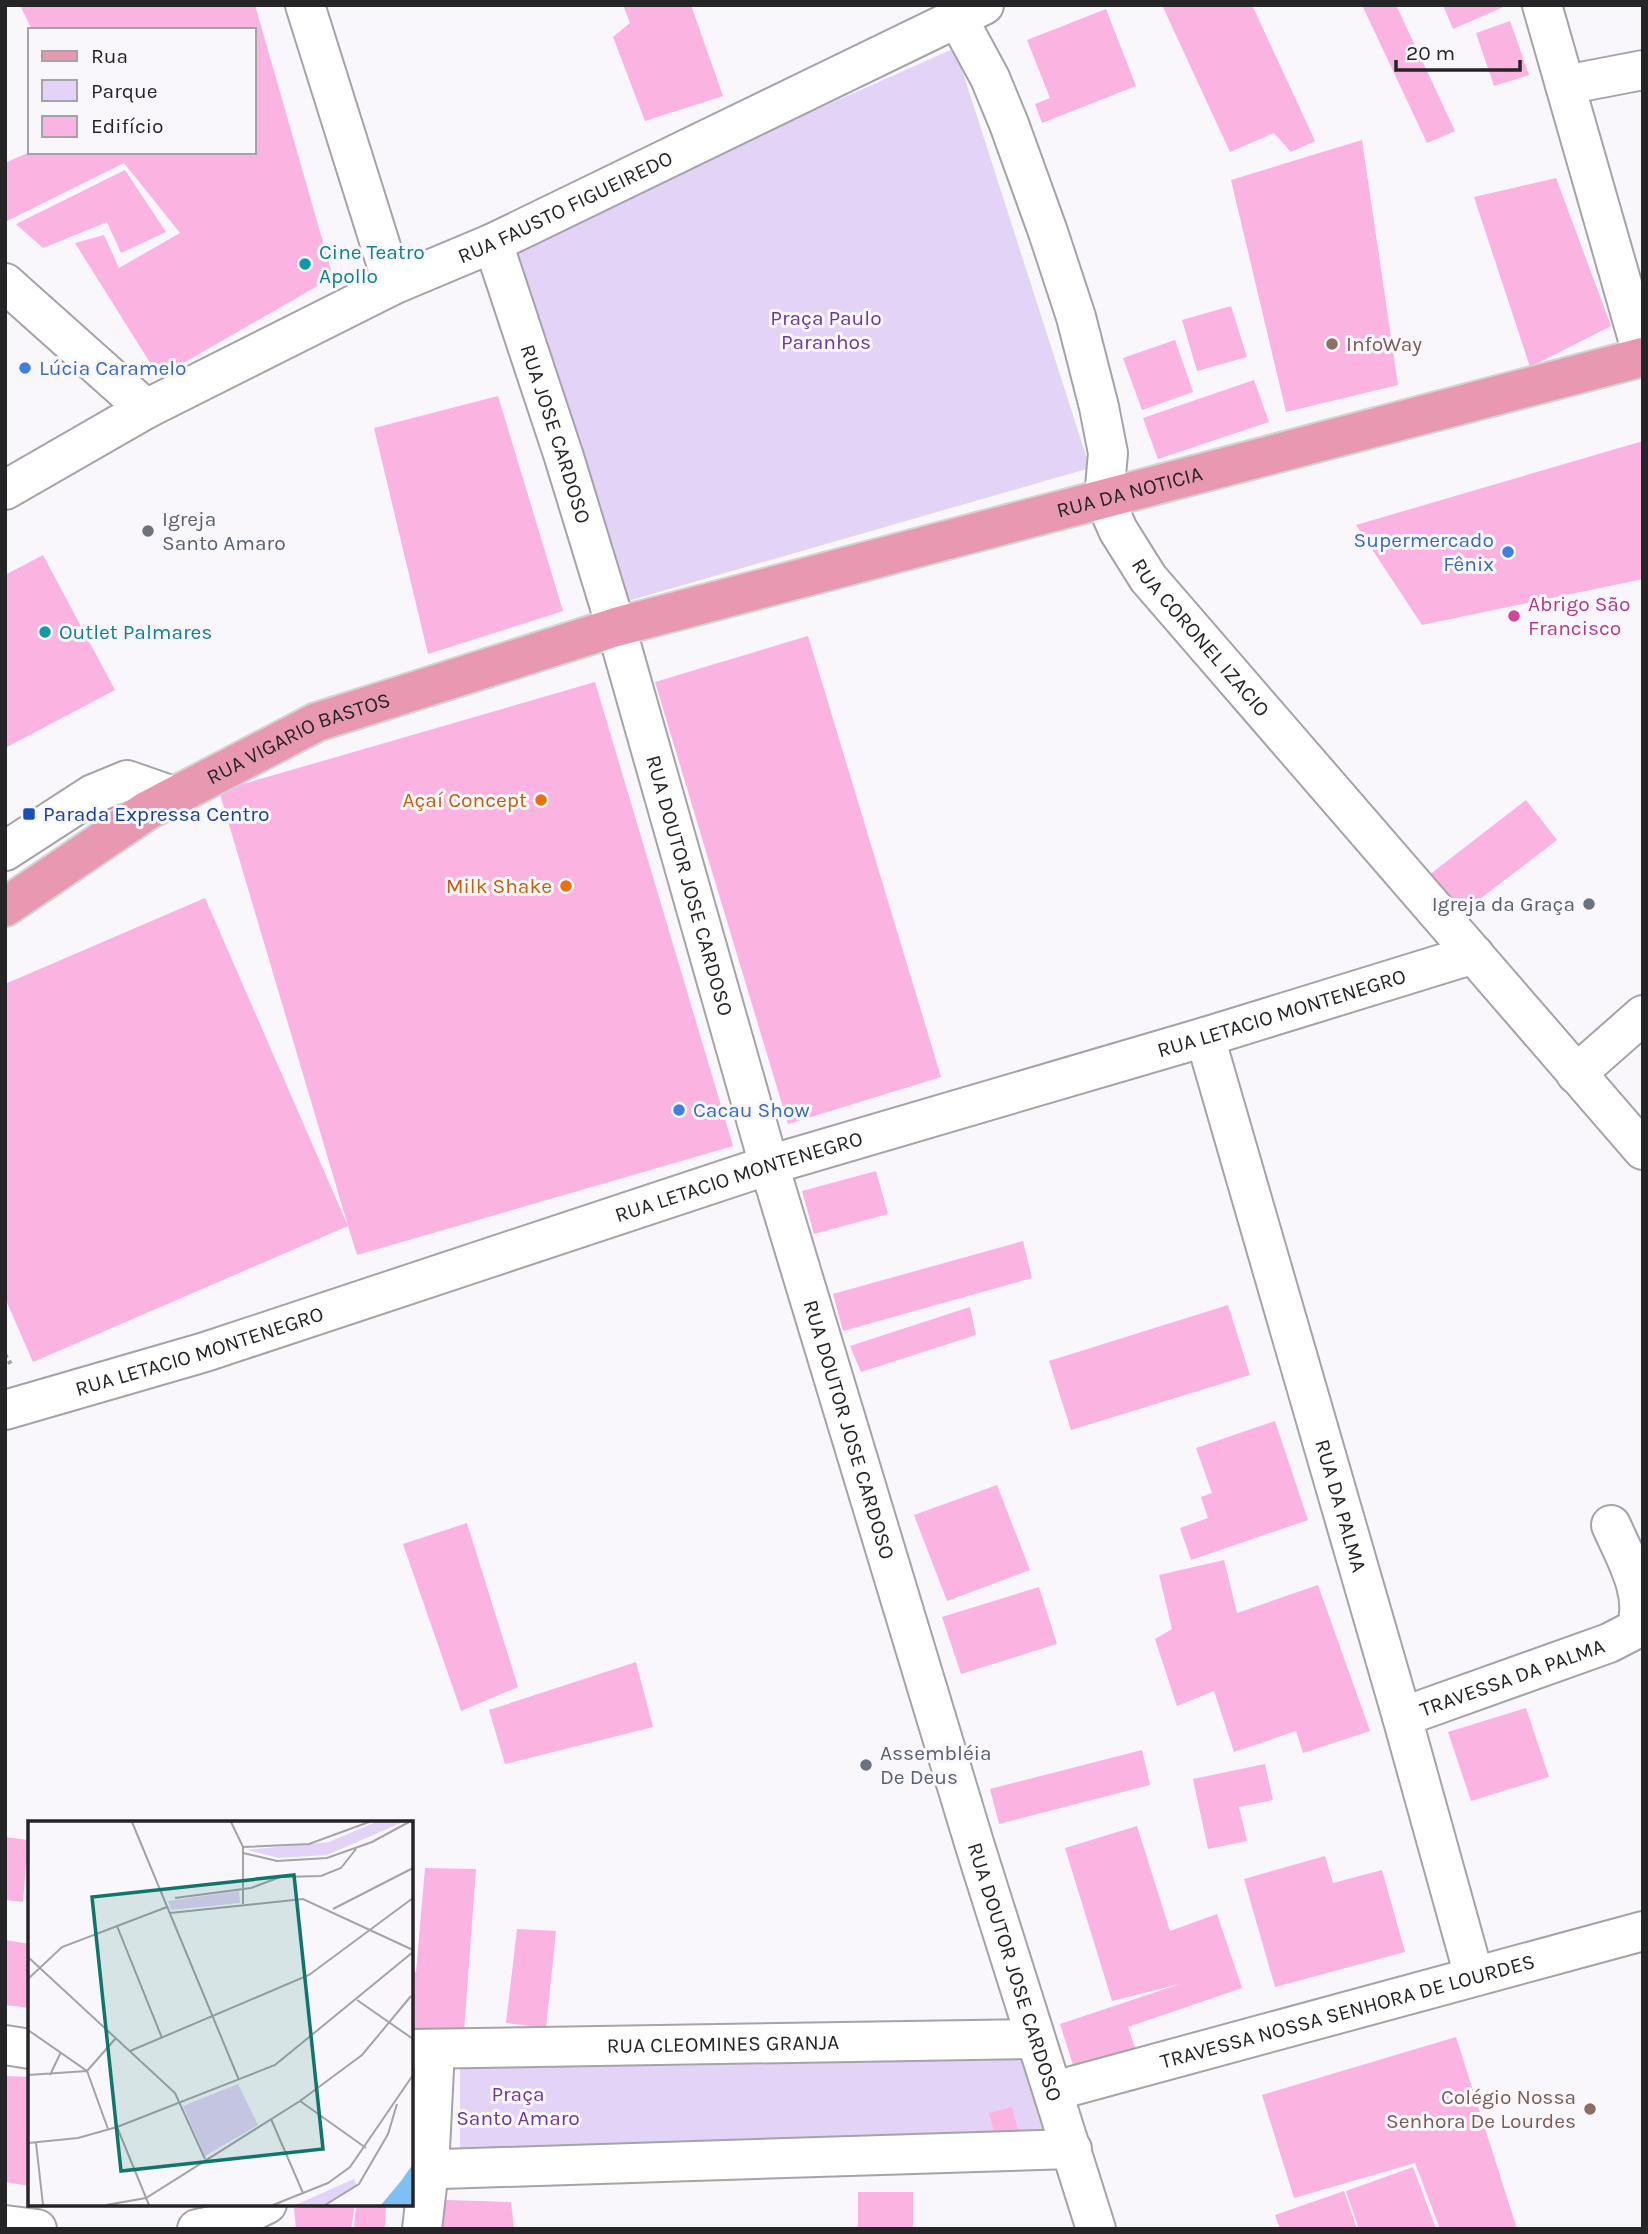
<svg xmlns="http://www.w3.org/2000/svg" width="1648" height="2234" font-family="Karla,sans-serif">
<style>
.green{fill:#e3d3f6}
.building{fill:#fbb3e2}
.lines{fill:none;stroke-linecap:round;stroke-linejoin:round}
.minor-casing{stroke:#a5a3a8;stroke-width:42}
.major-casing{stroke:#d3d3d4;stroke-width:42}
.path{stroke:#a6a5a8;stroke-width:4.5;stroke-dasharray:3.5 3.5;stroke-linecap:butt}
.minor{stroke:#fff;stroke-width:38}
.major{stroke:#e898b1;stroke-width:38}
.culture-dot{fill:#0f9aa8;stroke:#f9f7fb;stroke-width:2.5}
.education-dot{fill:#8d6e63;stroke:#f9f7fb;stroke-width:2.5}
.shop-dot{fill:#3f7fe0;stroke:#f9f7fb;stroke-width:2.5}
.worship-dot{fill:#6b7280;stroke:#f9f7fb;stroke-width:2.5}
.hotel-dot{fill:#d1479c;stroke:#f9f7fb;stroke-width:2.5}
.food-dot{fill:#e8710a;stroke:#f9f7fb;stroke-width:2.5}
.transit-dot{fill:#1a4fb4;stroke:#f9f7fb;stroke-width:2.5}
.labels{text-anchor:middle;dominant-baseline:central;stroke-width:6;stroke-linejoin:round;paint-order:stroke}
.street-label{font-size:21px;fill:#252426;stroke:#f9f7fb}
.culture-label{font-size:21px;fill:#0d838f;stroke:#f9f7fb;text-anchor:start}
.park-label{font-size:21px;fill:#6c389b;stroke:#f9f7fb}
.education-label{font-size:21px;fill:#785e54;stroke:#f9f7fb;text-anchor:start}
.shop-label{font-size:21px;fill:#366cbe;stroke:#f9f7fb;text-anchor:start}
.worship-label{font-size:21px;fill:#5b616d;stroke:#f9f7fb;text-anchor:start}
.hotel-label{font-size:21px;fill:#b23c85;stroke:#f9f7fb;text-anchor:start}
.food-label{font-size:21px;fill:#c56008;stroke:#f9f7fb;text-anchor:end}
.transit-label{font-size:21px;fill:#164399;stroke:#f9f7fb;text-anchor:start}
.inset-road{fill:none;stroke:#a4a3a6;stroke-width:2}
.view{fill:#0f766e;fill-opacity:0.15;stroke:#0f766e;stroke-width:3.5}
.inset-edge{fill:none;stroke:#252426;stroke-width:3.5}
</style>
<rect width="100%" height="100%" fill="#f9f7fb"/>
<path class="green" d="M955 48 1090 468 628 601 505 248Z
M1027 2057 1044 2137 460 2153V2061Z"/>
<path class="building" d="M20 5H255L333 277 159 377 75 243 104 235 119 268 180 233 124 163 5 222V163L30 152H254V30H32Z
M623 5H691L723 96 645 121 613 37 630 23Z
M1162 5H1252L1315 141 1291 152 1274 133 1230 152Z
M1362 5H1396L1455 131 1427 143Z
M1443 5H1508L1453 29Z
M1106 9 1136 86 1042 123 1035 104 1050 98 1027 40Z
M1510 21 1529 75 1494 86 1476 33Z
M1362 140 1398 385 1286 412 1231 180Z
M125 170 166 232 121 253 107 222 43 248 16 224Z
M1556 178 1611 326 1530 367 1474 197Z
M1231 306 1247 357 1197 371 1182 320Z
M1175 340 1193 392 1142 410 1123 358Z
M1254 380 1269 422 1158 459 1143 418Z
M498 396 563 611 428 654 374 428Z
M1643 441V579L1422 625 1356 525Z
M43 555 115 690 5 748V575Z
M808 636 941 1077 788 1124 655 682Z
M595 682 733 1146 357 1255 348 1226 33 1362 5 1298V984L205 898 348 1226 219 791Z
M1526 800 1557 840 1460 914 1429 875Z
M876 1171 888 1214 814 1234 802 1191Z
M1023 1241 1032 1278 843 1331 833 1294Z
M1228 1305 1250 1375 1071 1430 1049 1361Z
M970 1307 976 1335 861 1372 850 1346Z
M1275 1421 1308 1520 1191 1560 1180 1528 1208 1518 1201 1497 1212 1493 1196 1448Z
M997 1485 1030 1570 947 1601 914 1515Z
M467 1523 518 1687 461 1711 403 1544Z
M1224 1560 1237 1613 1318 1585 1370 1731 1303 1753 1296 1731 1234 1752 1214 1691 1177 1706 1155 1639 1172 1629 1159 1575Z
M1039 1587 1057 1644 961 1674 942 1617Z
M636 1662 653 1727 505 1764 489 1710Z
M1526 1708 1549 1777 1471 1801 1448 1732Z
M1142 1750 1150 1785 999 1824 990 1789Z
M1265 1764 1273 1800 1239 1807 1247 1841 1208 1849 1193 1779Z
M1137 1826 1170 1931 1217 1914 1242 1988 1128 2027 1135 2048 1074 2068 1060 2024 1180 1984 1112 2001 1065 1848Z
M5 1837 28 1840 23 1902 5 1900Z
M1325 1856 1333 1883 1382 1870 1405 1952 1275 1987 1244 1879Z
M425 1868 476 1869 464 2031 411 2030V1971L416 1972Z
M517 1929 556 1931 546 2028 506 2023Z
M5 1940 30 1944V2008L5 2005Z
M1456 2037 1517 2229H1440L1415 2163 1294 2198 1262 2095Z
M5 2076 30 2077V2186L5 2182Z
M1012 2107 1027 2164 1004 2170 989 2113Z
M1413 2167 1436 2229H1359L1346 2191Z
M1344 2191 1357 2229H1280L1275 2215Z
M858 2192H913V2229H858Z
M446 2200 511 2202 514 2229H443Z
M326 2204H355L351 2229H296L294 2208Z
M356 2204H386L385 2229H354Z"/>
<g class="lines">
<defs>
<g id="minor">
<path d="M305 5 393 285"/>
<path d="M1542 5 1643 357"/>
<path id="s1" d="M958 19 990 78 1009 124 1048 232 1076 317 1099 407 1108 453 1104 498 1118 530 1148 578 1643 1150"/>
<path d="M1565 85 1643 70"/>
<path id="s2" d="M493 243 564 457 616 627 769 1165 975 1846 1096 2229"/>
<path d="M5 283 146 409"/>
<path id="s3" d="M5 490 146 409 393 285 493 243 984 5"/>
<path d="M5 851 93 794 127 780 173 796"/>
<path id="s4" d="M1205 1037 1402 1717 1474 1976"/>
<path d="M1576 1074 1643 1015"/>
<path id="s5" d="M5 1410 205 1352 769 1165 1205 1037 1474 954"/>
<path id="s6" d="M1402 1717 1609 1643 1636 1629C1648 1594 1625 1557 1611 1525"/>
<path d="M5 2045 30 2049"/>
<path id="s7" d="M411 2049 1035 2039"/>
<path id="s8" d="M1054 2091 1643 1931"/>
<path d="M411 2170 1072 2149"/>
<path d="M5 2225 37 2229"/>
<path d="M197 2229 230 2222 267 2204"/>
<path d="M422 2229 429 2169 435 2049"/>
</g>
<g id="major">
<path id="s9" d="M5 907 148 810 317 722 616 627 1643 357"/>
</g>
</defs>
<use href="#minor" class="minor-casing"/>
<use href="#major" class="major-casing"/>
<path class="path" d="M5 1355 12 1366"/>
<use href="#minor" class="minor"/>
<use href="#major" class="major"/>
</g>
<g class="culture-dot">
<circle cx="305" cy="264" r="7"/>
<circle cx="45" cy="632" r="7"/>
</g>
<g class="education-dot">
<circle cx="1332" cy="344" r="7"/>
<circle cx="1590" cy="2109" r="7"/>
</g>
<g class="shop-dot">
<circle cx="25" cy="368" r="7"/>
<circle cx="1508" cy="552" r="7"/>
<circle cx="679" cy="1110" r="7"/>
</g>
<g class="worship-dot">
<circle cx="148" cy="531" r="7"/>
<circle cx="1589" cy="904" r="7"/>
<circle cx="866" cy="1765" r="7"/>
</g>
<circle class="hotel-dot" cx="1514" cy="616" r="7"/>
<g class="food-dot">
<circle cx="541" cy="800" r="7"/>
<circle cx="566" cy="886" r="7"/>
</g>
<rect class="transit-dot" x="22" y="807" width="14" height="14" rx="3.5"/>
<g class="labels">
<g class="street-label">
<text stroke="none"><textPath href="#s3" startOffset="628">RUA FAUSTO FIGUEIREDO</textPath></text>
<text stroke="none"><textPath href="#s2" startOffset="201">RUA JOSE CARDOSO</textPath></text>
<text stroke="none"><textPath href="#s9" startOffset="1208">RUA DA NOTICIA</textPath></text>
<text stroke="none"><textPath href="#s1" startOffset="677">RUA CORONEL IZACIO</textPath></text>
<text stroke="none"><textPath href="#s9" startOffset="340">RUA VIGARIO BASTOS</textPath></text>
<text stroke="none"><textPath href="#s2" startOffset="672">RUA DOUTOR JOSE CARDOSO</textPath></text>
<text stroke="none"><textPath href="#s5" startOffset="1337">RUA LETACIO MONTENEGRO</textPath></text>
<text stroke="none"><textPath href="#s5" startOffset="770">RUA LETACIO MONTENEGRO</textPath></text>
<text stroke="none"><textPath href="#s5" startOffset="203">RUA LETACIO MONTENEGRO</textPath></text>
<text stroke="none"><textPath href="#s2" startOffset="1239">RUA DOUTOR JOSE CARDOSO</textPath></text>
<text stroke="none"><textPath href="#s4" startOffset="488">RUA DA PALMA</textPath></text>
<text stroke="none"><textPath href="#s6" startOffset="117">TRAVESSA DA PALMA</textPath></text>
<text stroke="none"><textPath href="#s2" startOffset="1806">RUA DOUTOR JOSE CARDOSO</textPath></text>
<text stroke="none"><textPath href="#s8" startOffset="304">TRAVESSA NOSSA SENHORA DE LOURDES</textPath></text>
<text stroke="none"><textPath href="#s7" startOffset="312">RUA CLEOMINES GRANJA</textPath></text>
</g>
<g class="culture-label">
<text x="319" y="252">Cine Teatro<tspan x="319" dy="24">Apollo</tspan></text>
<text x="59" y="632">Outlet Palmares</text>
</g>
<g class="park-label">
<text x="826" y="318">Praça Paulo<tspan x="826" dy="24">Paranhos</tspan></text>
<text x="518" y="2094">Praça<tspan x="518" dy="24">Santo Amaro</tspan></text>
</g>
<g class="education-label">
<text x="1346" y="344">InfoWay</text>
<text x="1576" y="2097" text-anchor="end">Colégio Nossa<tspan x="1576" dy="24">Senhora De Lourdes</tspan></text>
</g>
<g class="shop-label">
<text x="39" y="368">Lúcia Caramelo</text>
<text x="1494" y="540" text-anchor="end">Supermercado<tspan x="1494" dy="24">Fênix</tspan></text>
<text x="693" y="1110">Cacau Show</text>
</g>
<g class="worship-label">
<text x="162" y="519">Igreja<tspan x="162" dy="24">Santo Amaro</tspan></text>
<text x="1575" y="904" text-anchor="end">Igreja da Graça</text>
<text x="880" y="1753">Assembléia<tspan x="880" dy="24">De Deus</tspan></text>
</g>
<g class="hotel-label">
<text x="1528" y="604">Abrigo São<tspan x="1528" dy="24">Francisco</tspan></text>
</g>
<g class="food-label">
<text x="527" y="800">Açaí Concept</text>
<text x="552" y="886">Milk Shake</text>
</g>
<g class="transit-label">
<text x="43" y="814">Parada Expressa Centro</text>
</g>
</g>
<g transform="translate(28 1821)">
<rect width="385" height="385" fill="#f9f7fb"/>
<path d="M348 1H375L299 34 251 37 219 29 301 21ZM211 70 212 82 143 89 140 80ZM210 263 230 304 177 335 155 285ZM326 358 329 365 295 384H267Z" fill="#e3d3f6"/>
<path d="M385 343V384H353L373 360Z" fill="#7ebff4"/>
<path class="inset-road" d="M104 1 211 259M203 1 215 26M215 26 281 23 341 1M215 26V83M215 32 249 40 299 37 344 21 381 1M147 77 223 67 252 56 293 55 313 47 328 28M305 88 385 47M142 92 275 78 385 129M89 105 134 217M0 136 147 272 177 338M0 158 34 126 139 86M329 179 385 218M0 209 59 250 80 308M102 230 281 154 385 77M59 250 88 217M0 254 59 250M22 254 33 231M272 280 338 327M243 298 275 372M89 306 121 384M0 322 50 317 89 306 247 244 385 131M8 322 15 384M78 384 118 377 272 280 334 234 383 175M245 384 300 362 322 346 385 254M297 384 331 363 360 313 369 283"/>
<path class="view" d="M266 54 295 328 93 350 64 76Z"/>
<rect width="385" height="385" class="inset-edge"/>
</g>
<rect width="1648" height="2234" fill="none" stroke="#252426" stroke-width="14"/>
<rect x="28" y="28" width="228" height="126" fill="#f9f7fb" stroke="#a4a3a6" stroke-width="2"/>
<rect x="42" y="51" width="35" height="10" fill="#e898b1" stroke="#a4a3a6" stroke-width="2"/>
<text x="91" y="63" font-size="21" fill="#252426">Rua</text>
<rect x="42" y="80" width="35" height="21" fill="#e3d3f6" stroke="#a4a3a6" stroke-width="2"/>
<text x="91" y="98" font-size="21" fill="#252426">Parque</text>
<rect x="42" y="116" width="35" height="21" fill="#fbb3e2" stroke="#a4a3a6" stroke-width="2"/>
<text x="91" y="133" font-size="21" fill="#252426">Edifício</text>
<path d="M1396 60v10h124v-10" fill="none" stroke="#252426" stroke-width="3.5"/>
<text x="1406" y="60" font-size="21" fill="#252426" stroke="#f9f7fb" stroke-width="5" paint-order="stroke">20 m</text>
</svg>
